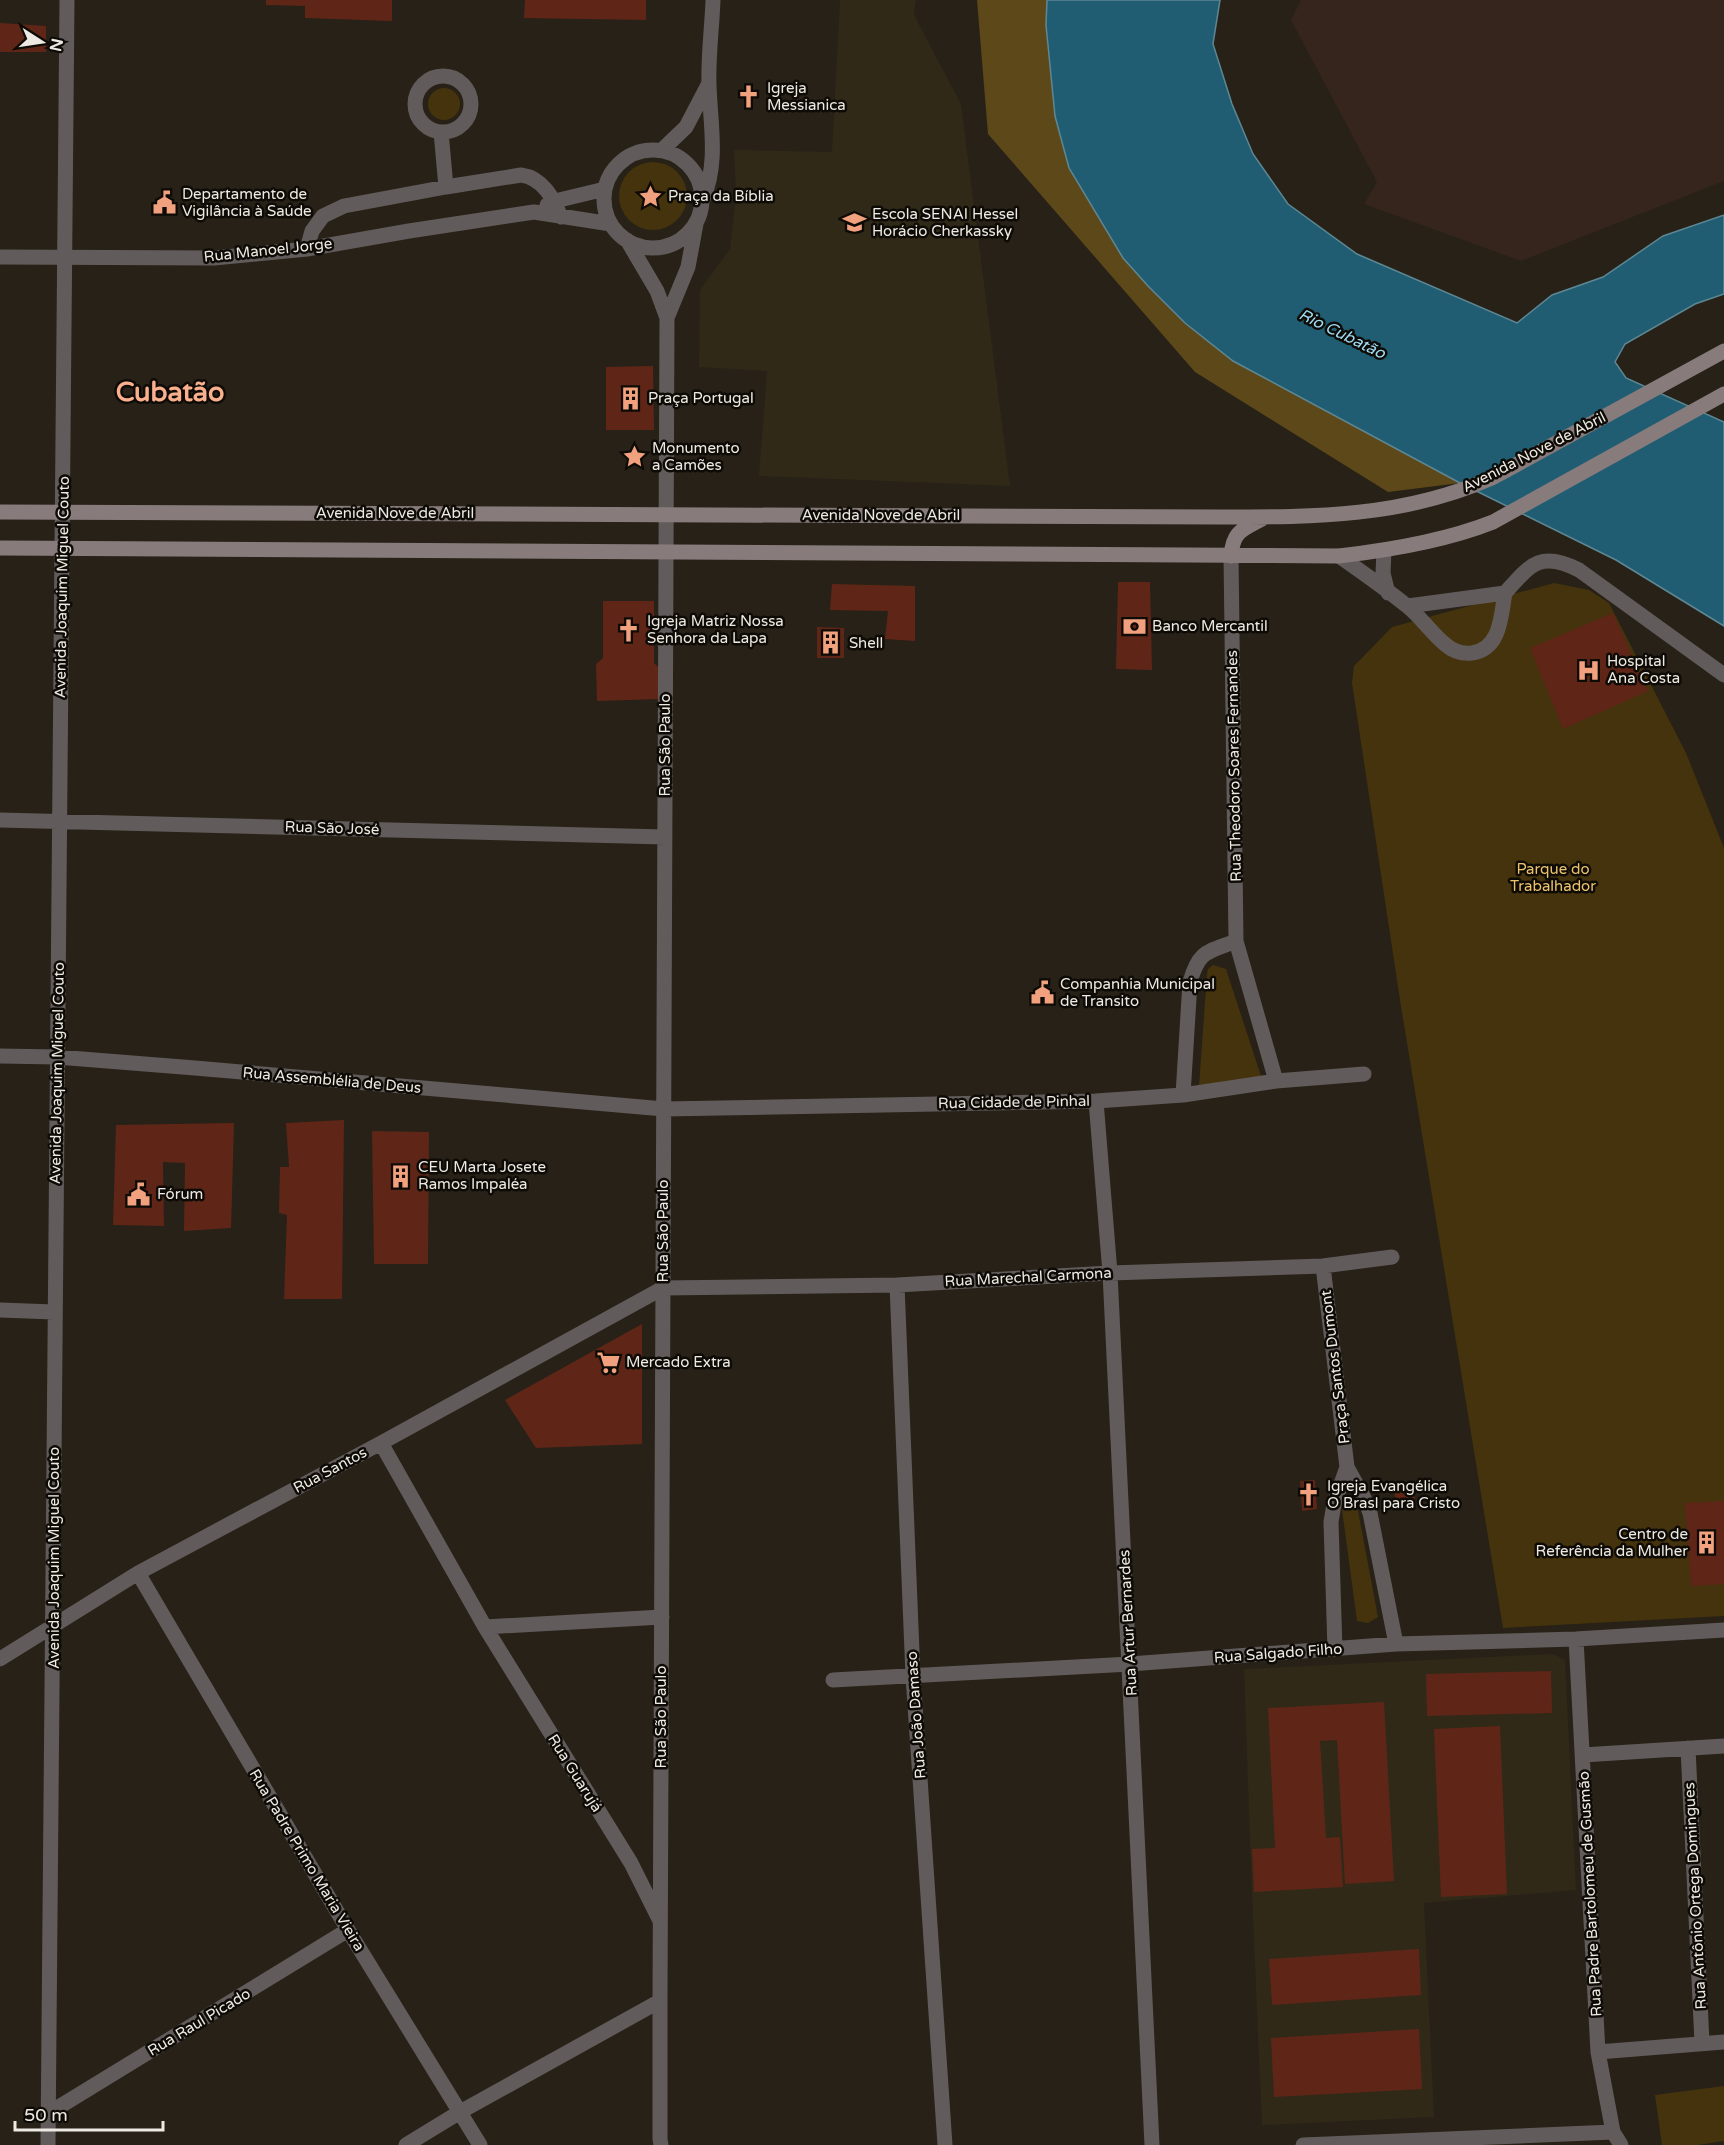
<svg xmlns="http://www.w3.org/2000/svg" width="1724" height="2145" font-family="'Varela Round',sans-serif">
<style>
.built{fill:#302918}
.industrial{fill:#36251d}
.green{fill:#44330c}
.forest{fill:#5d4819}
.water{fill:#205d72;stroke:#5e8794;stroke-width:1.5}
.building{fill:#5f2618}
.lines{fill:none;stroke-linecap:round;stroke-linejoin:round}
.minor{stroke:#625b5b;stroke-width:15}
.tertiary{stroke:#625b5b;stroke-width:15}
.secondary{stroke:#877c7b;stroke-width:15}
.labels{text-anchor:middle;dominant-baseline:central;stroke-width:5;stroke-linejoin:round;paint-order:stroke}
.poi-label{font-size:15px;fill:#eeeae3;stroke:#0e0b07;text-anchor:start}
.street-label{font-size:15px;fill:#eeeae3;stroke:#0e0b07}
.park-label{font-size:15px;fill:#ecc36b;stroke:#0e0b07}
.water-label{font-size:16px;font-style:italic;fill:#9fdcf4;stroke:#0e0b07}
.town-label{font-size:27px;font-weight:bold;fill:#faaf8d;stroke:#0e0b07}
</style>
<rect width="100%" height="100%" fill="#272117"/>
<path class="built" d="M840 0H916L914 15 961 104 1010 486 759 476 767 371 699 367 700 290 730 249 736 197 734 150 832 152Z
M1553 1654 1565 1660 1576 1890 1424 1903 1434 2117 1262 2125 1252 1896 1244 1669Z"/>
<path class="industrial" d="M1301 0H1724V181L1521 261 1364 204 1377 182 1291 20Z"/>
<path class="green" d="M428 104a16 16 0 1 1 32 0a16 16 0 1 1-32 0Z
M619 196a34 34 0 1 1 68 0a34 34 0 1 1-68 0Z
M1554 583 1589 590 1609 603 1686 753 1724 848V1616L1503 1628 1400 1000 1352 683 1354 666 1392 627Z
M1213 965 1226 969 1261 1076 1199 1086 1207 974 1208 969Z
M1356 1500 1378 1617 1368 1623 1357 1621 1341 1502Z
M1724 2086V2141L1698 2145H1662L1655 2095Z"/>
<path class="forest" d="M977 0H1047L1046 25 1055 116 1069 168 1123 258 1233 361 1460 483 1388 492 1195 372 988 134Z"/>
<path class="water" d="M1047 0H1220L1213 44 1232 104 1253 154 1288 204 1357 254 1517 323 1552 295 1603 277 1663 236 1724 215V294L1695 304 1625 344 1615 362 1626 378 1724 422V626L1616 560 1460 483 1233 361 1185 323 1148 286 1123 258 1069 168 1055 116 1046 25Z"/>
<path class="building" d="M266 0H392V21L305 18V6L266 5Z
M525 0H646V20L524 18Z
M0 23 46 26V52H0Z
M653 366 654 430H606V367Z
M1118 582H1150L1152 670 1116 669Z
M832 584 915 586V641L885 639 888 611 830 610Z
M603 601H654V663L659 668 660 699 597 701 596 664 603 658Z
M1613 613 1648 691 1563 729 1530 648Z
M817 627 844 628V658H817Z
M344 1120 342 1299H284L287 1215 279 1213 280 1167H289L286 1123Z
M234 1123 231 1228 184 1231 185 1163 163 1162 164 1226 113 1225 116 1125Z
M372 1131 429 1132 428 1264H374Z
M642 1324V1444L536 1448 505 1400Z
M1315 1480 1317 1509 1302 1511 1300 1481Z
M1412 1482 1416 1507 1397 1510 1393 1485Z
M1724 1501V1584L1691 1586 1685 1503Z
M1551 1671 1552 1713 1427 1716 1426 1674Z
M1384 1702 1394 1881 1345 1884 1337 1740 1320 1741 1326 1838 1340 1837 1343 1887 1254 1892 1252 1849 1275 1848 1268 1708Z
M1500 1726 1507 1894 1441 1897 1434 1729Z
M1419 1949 1421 1995 1272 2005 1269 1959Z
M1419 2029 1422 2089 1274 2097 1271 2038Z"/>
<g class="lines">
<path class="minor" d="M415 104a28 28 0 1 1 56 0a28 28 0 1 1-56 0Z
M441 132 446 187
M662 150 686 127 708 85
M604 199a49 49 0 1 1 98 0a49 49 0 1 1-98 0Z
M703 199C719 161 710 124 709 84 708 56 712 28 713 0
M547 205 555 201 605 189
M627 240 657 291 667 318 660 2001V2139L661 2145
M307 249 312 231 323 216 344 206 446 187 521 175C543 178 553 198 561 217
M0 257 214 258 307 249 409 231 534 212 611 224
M667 318 688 267 696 224
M1384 551 1383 573 1388 593
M1231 556 1236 941 1276 1081
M1339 556C1362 572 1385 588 1407 606 1421 617 1432 634 1446 645 1454 652 1462 654 1472 653 1501 649 1501 615 1505 593
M1408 606 1505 593C1530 565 1540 550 1579 570L1724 675
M0 820 665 837
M0 1056 57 1057 195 1068 664 1109 1096 1101 1183 1095 1276 1081 1364 1074
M1183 1095 1190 982C1199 950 1208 952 1236 941
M1096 1101 1110 1273 1152 2145
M1323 1266 1347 1467 1364 1498 1370 1513 1396 1644
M897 1285 913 1676 945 2145
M0 1310 54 1312
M381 1443 485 1627 631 1863 659 1919
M138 1573 348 1930 480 2145
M485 1627 662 1617
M1576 1639 1598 2052 1613 2132 1621 2145
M1335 1649 1331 1522 1334 1504 1347 1467
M0 1659 138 1573 381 1443 663 1288 897 1285 1110 1273 1323 1266 1392 1257
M833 1680 1130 1664 1396 1644 1576 1639 1724 1630
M1688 1748 1702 2043
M1583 1755 1724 1746
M1598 2052 1724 2042
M49 2113 348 1930
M48 2145 62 548
M406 2145 460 2112 660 2001
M1303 2145 1613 2132"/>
<path class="tertiary" d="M62 548 67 0"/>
<path class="secondary" d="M0 512 1221 517C1316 517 1403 517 1492 478L1724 351
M0 548 1339 556C1391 550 1445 541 1493 522L1724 394
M1231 556C1233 531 1242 530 1262 519"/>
</g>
<defs>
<symbol id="church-bare" viewBox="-9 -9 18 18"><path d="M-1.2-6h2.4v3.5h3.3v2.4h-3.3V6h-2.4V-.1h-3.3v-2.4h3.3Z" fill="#f1a17d" stroke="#0e0b07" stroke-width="2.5" paint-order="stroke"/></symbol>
<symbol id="sight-bare" viewBox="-9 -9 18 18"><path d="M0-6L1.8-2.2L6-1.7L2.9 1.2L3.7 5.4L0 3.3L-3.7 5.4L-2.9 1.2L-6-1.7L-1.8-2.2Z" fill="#f1a17d" stroke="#0e0b07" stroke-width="2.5" paint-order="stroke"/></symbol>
<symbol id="civic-bare" viewBox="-9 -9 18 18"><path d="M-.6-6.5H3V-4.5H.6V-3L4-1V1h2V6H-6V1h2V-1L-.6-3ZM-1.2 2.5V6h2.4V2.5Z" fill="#f1a17d" stroke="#0e0b07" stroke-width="2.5" paint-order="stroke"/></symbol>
<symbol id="university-bare" viewBox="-9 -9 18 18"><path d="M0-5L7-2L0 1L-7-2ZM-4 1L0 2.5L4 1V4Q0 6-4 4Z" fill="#f1a17d" stroke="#0e0b07" stroke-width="2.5" paint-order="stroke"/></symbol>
<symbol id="building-bare" viewBox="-9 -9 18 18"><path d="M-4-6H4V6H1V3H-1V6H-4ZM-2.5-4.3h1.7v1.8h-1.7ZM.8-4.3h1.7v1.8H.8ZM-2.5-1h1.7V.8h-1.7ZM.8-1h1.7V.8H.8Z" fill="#f1a17d" stroke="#0e0b07" stroke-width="2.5" paint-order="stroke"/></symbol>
<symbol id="bank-bare" viewBox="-9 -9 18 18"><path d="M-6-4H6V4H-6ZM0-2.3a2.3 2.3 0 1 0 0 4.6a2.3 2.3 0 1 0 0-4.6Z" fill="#f1a17d" stroke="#0e0b07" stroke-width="2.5" paint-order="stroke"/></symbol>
<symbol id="hospital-bare" viewBox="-9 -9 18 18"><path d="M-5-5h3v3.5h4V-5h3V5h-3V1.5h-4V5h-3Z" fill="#f1a17d" stroke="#0e0b07" stroke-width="2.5" paint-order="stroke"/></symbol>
<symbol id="supermarket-bare" viewBox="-9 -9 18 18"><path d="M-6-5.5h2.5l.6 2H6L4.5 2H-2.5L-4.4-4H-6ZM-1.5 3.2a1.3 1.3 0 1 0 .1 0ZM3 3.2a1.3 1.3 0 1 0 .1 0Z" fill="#f1a17d" stroke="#0e0b07" stroke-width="2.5" paint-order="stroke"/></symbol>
</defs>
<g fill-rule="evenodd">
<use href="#church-bare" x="732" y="80" width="33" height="33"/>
<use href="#sight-bare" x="634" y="180" width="33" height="33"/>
<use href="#civic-bare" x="148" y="186" width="33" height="33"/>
<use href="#university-bare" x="838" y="206" width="33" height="33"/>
<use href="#building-bare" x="614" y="382" width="33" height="33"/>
<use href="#sight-bare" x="618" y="440" width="33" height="33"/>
<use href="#bank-bare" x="1118" y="610" width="33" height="33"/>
<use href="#church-bare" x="612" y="614" width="33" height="33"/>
<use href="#building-bare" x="814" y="626" width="33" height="33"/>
<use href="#hospital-bare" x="1572" y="654" width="33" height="33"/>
<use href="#civic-bare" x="1026" y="976" width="33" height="33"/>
<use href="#building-bare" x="384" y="1160" width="33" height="33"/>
<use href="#civic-bare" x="122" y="1178" width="33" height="33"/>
<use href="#supermarket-bare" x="592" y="1346" width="33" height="33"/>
<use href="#church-bare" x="1292" y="1478" width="33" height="33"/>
<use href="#building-bare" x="1690" y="1526" width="33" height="33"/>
</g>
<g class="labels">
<g class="poi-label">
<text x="767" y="88">Igreja<tspan x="767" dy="17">Messianica</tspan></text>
<text x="182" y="194">Departamento de<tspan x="182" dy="17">Vigilância à Saúde</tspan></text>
<text x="668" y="196">Praça da Bíblia</text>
<text x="872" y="214">Escola SENAI Hessel<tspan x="872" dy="17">Horácio Cherkassky</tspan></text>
<text x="648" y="398">Praça Portugal</text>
<text x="652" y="448">Monumento<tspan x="652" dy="17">a Camões</tspan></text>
<text x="647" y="621">Igreja Matriz Nossa<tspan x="647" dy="17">Senhora da Lapa</tspan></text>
<text x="1152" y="626">Banco Mercantil</text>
<text x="849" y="643">Shell</text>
<text x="1607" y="661">Hospital<tspan x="1607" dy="17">Ana Costa</tspan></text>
<text x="1060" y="984">Companhia Municipal<tspan x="1060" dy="17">de Transito</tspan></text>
<text x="418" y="1167">CEU Marta Josete<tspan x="418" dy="17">Ramos Impaléa</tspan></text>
<text x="157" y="1194">Fórum</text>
<text x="626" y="1362">Mercado Extra</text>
<text x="1327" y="1486">Igreja Evangélica<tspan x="1327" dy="17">O Brasl para Cristo</tspan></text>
<text x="1688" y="1534" text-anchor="end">Centro de<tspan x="1688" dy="17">Referência da Mulher</tspan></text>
</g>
<g class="street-label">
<text transform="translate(268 250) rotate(-6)">Rua Manoel Jorge</text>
<text transform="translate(1534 452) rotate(-27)">Avenida Nove de Abril</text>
<text x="395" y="513">Avenida Nove de Abril</text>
<text x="881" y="515">Avenida Nove de Abril</text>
<text transform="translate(62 587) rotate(-89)">Avenida Joaquim Miguel Couto</text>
<text transform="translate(665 745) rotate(-90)">Rua São Paulo</text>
<text transform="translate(1234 766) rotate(-91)">Rua Theodoro Soares Fernandes</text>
<text transform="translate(332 828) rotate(2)">Rua São José</text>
<text transform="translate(57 1073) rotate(-89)">Avenida Joaquim Miguel Couto</text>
<text transform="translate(332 1080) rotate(5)">Rua Assemblélia de Deus</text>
<text transform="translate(1014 1102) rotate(-1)">Rua Cidade de Pinhal</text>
<text transform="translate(663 1231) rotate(-90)">Rua São Paulo</text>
<text transform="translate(1028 1277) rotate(-3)">Rua Marechal Carmona</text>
<text transform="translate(1335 1367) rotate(-97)">Praça Santos Dumont</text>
<text transform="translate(330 1470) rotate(-28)">Rua Santos</text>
<text transform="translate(54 1558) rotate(-90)">Avenida Joaquim Miguel Couto</text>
<text transform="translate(1128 1623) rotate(-93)">Rua Artur Bernardes</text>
<text transform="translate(1278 1653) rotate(-4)">Rua Salgado Filho</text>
<text transform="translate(916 1715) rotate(-94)">Rua João Damaso</text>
<text transform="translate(661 1717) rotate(-90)">Rua São Paulo</text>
<text transform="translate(575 1773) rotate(58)">Rua Guarujá</text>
<text transform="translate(307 1860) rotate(59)">Rua Padre Primo Maria Vieira</text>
<text transform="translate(1590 1894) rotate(-93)">Rua Padre Bartolomeu de Gusmão</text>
<text transform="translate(1695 1896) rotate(-93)">Rua Antônio Ortega Domingues</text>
<text transform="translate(199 2022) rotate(-31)">Rua Raul Picado</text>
</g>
<g class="park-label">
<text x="1553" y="869">Parque do<tspan x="1553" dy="17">Trabalhador</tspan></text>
</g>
<g class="water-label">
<text transform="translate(1342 334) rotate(26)">Rio Cubatão</text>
</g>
<g class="town-label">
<text x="170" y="392">Cubatão</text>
</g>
</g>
<g transform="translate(42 42) rotate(102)" stroke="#0e0b07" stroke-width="4.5" paint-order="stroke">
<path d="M0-4.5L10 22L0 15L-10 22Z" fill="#eeeae3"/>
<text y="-9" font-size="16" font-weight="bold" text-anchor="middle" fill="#eeeae3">N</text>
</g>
<path d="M15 2121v9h148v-9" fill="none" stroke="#eeeae3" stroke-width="3"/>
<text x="24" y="2121" font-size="18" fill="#eeeae3" stroke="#0e0b07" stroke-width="4.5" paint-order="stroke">50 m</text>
</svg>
